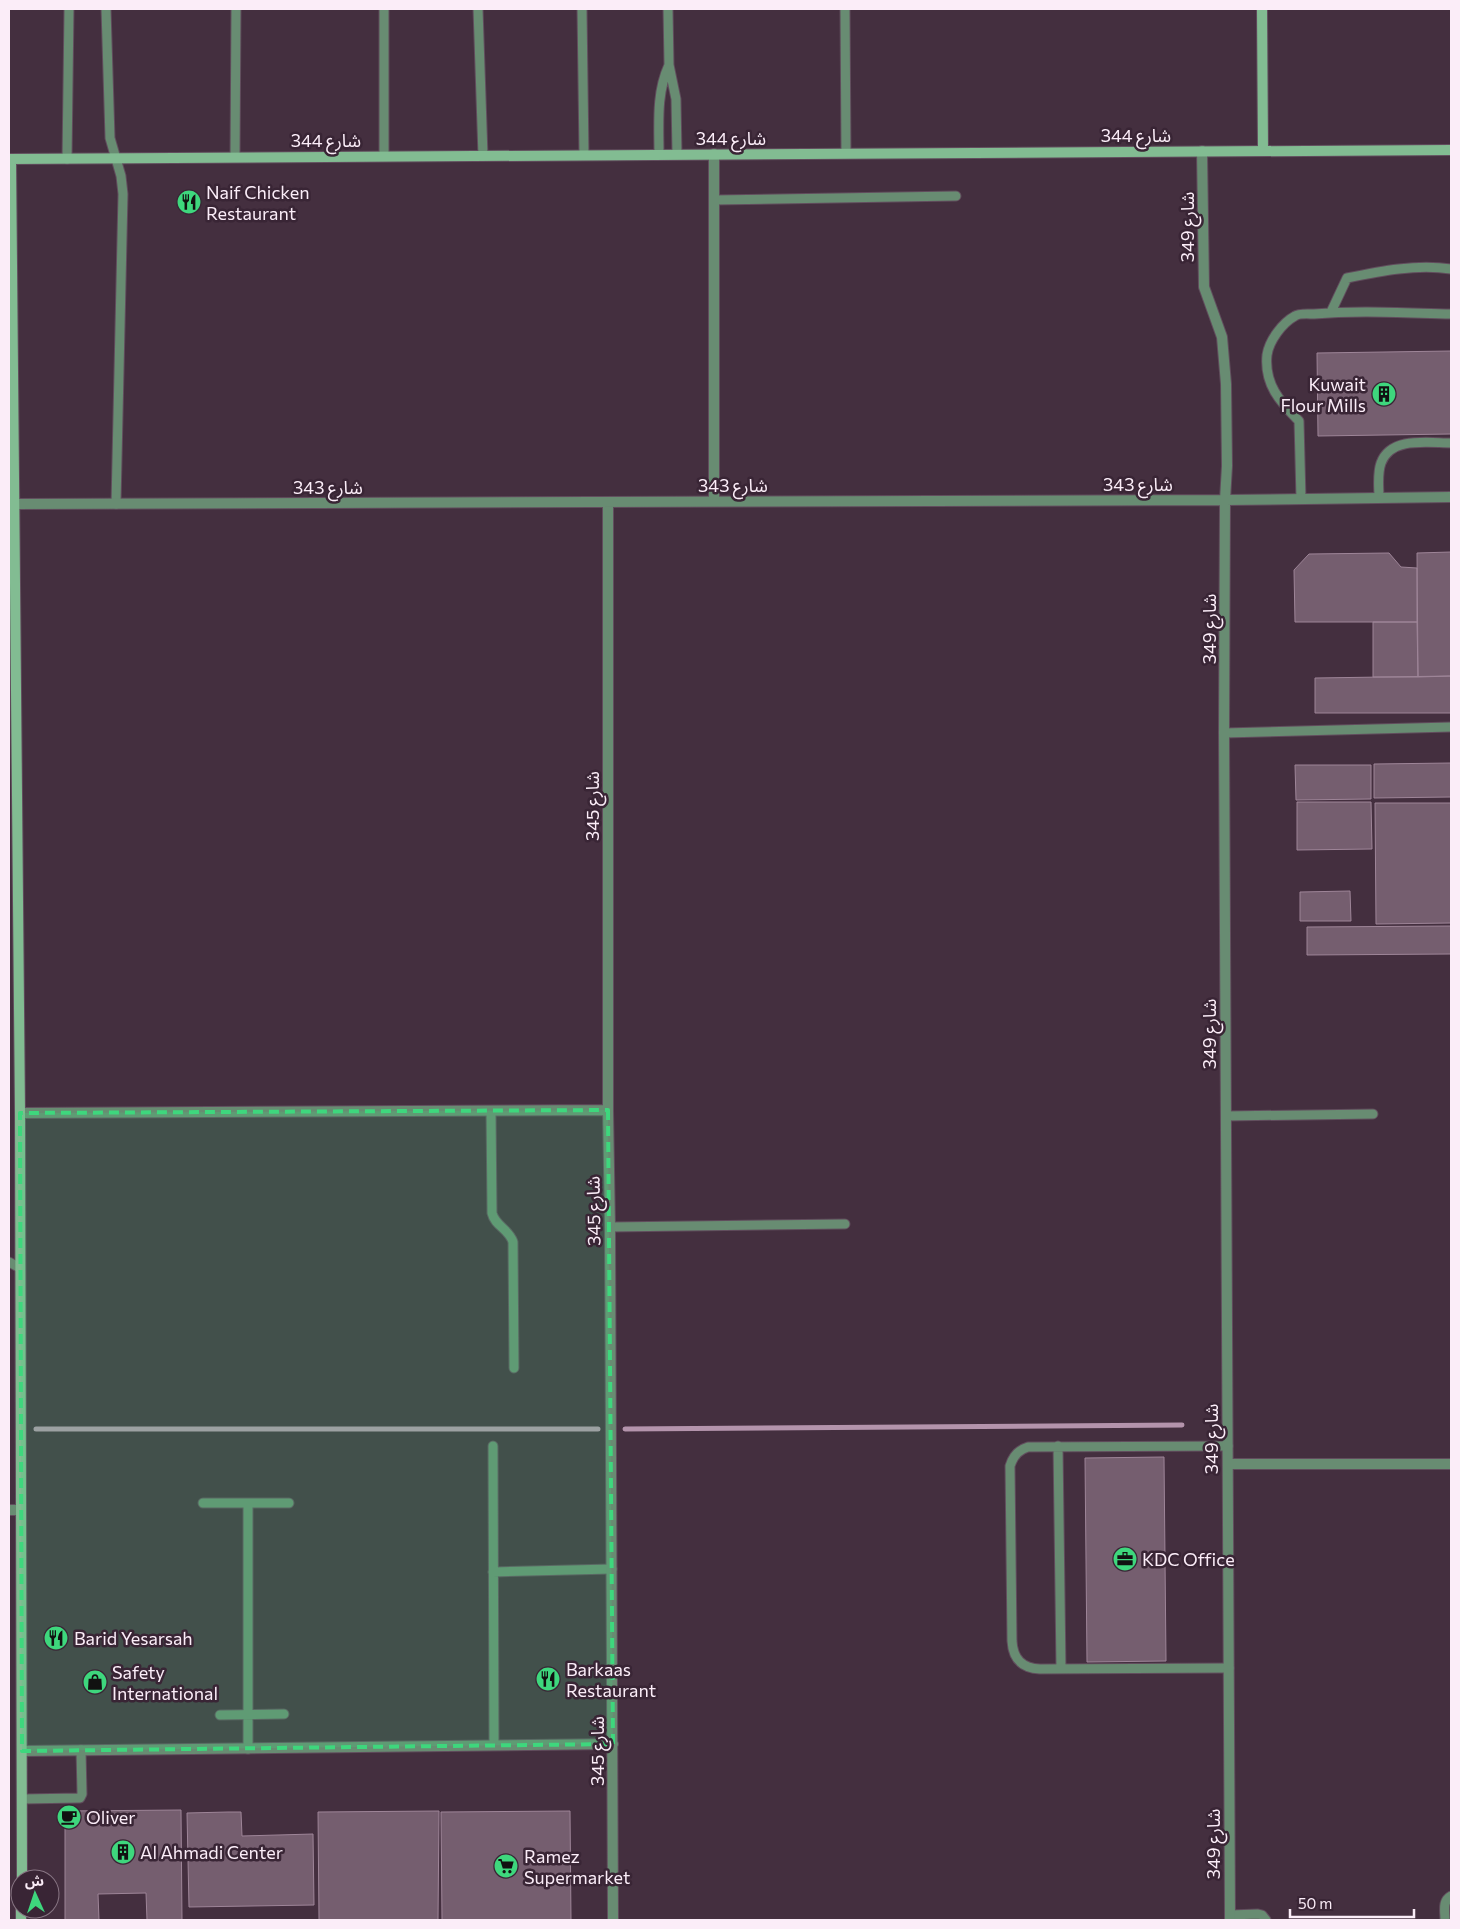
<svg xmlns="http://www.w3.org/2000/svg" width="1460" height="1929" font-family="Commissioner,'Noto Sans Arabic',sans-serif">
<style>
.lines{fill:none;stroke-linecap:round;stroke-linejoin:round}
.stream{stroke:#b494ac;stroke-width:5}
.building{fill:#755e6f;stroke:#9e8598}
.service-casing{stroke:#614d5d;stroke-width:11}
.minor-casing{stroke:#614d5d;stroke-width:12}
.secondary-casing{stroke:#614d5d;stroke-width:12}
.service{stroke:#688c72;stroke-width:9}
.minor{stroke:#688c72;stroke-width:10}
.secondary{stroke:#82bc92;stroke-width:10}
.marked{fill:#3ed77d;fill-opacity:0.2;stroke:#3ed77d;stroke-width:4;stroke-dasharray:10 6;stroke-linejoin:round}
.labels{text-anchor:middle;dominant-baseline:central;stroke-width:5;stroke-linejoin:round;paint-order:stroke}
.street-label{font-size:18px;fill:#fbedf8;stroke:#392535}
.poi-label{font-size:18px;fill:#fbedf8;stroke:#392535;text-anchor:start}
</style>
<rect width="100%" height="100%" fill="#442f3f"/>
<g class="lines">
<path class="stream" d="M36 1429H598
M625 1429 1182 1425"/>
</g>
<path class="building" d="M1451 351V434L1318 436 1317 353Z
M1451 552V676L1418 677 1417 553Z
M1389 553 1401 567 1417 568V622H1295L1294 570 1309 554Z
M1373 622H1417L1418 677H1373Z
M1451 676V713H1315V678Z
M1451 763V797L1374 798V764Z
M1295 765H1371V799L1296 800Z
M1297 802H1371L1372 849 1297 850Z
M1375 803H1451V923L1376 924Z
M1350 891 1351 921H1300V892Z
M1451 926V954L1307 955V927Z
M1164 1457 1166 1661 1087 1662 1085 1458Z
M181 1810 182 1920H147L146 1893 98 1894 99 1920H65V1811Z
M439 1811 438 1920H319L318 1812Z
M570 1811 571 1920H442L441 1812Z
M228 1812H241L242 1836 313 1834 314 1905 189 1907 187 1813Z"/>
<g class="lines">
<defs>
<path id="service" d="M106 9 110 138 121 176 123 194 116 504
M478 9 483 156
M582 9 584 155
M668 9 669 65 676 99 677 154
M845 9 846 153
M659 155C659 124 656 93 669 65
M384 156V9
M235 157 236 9
M67 159 69 9
M714 200 956 196
M1331 312 1347 278C1381 271 1416 264 1451 269
M1379 498C1379 487 1377 474 1381 463 1391 436 1429 443 1451 443
M1301 499 1299 421C1280 402 1264 384 1267 355 1269 341 1282 323 1295 316 1299 313 1308 314 1314 314 1359 310 1406 313 1451 314
M1224 733 1451 727
M491 1111 492 1213C495 1226 509 1229 513 1242L514 1368
M1226 1116 1373 1114
M610 1227 845 1224
M9 1262 20 1268
M493 1446 494 1745
M1058 1446 1061 1669
M1228 1446 1028 1447C1018 1450 1013 1456 1010 1466L1012 1641C1013 1659 1022 1668 1040 1669L1229 1668
M203 1503H289
M493 1572 612 1569
M220 1715 284 1714
M248 1749V1503
M22 1799 80 1798 82 1794 81 1750
M1230 1915 1258 1914 1262 1915 1266 1920
M1445 1920C1445 1911 1442 1901 1451 1896"/>
<path id="minor" d="M1202 151 1204 287 1222 337 1226 384 1227 466 1225 500 1224 733 1230 1920
M714 501V154
M608 502V1110L610 1227 613 1920
M14 504 1225 500 1451 497
M20 1113 608 1110
M1228 1464H1451
M9 1510H21
M22 1751 613 1744"/>
<path id="secondary" d="M1262 9 1263 150
M9 159 1451 150
M11 159 20 1113 22 1879
M21 1920V1909"/>
</defs>
<use href="#service" class="service-casing"/>
<use href="#minor" class="minor-casing"/>
<use href="#secondary" class="secondary-casing"/>
<use href="#service" class="service"/>
<use href="#minor" class="minor"/>
<use href="#secondary" class="secondary"/>
</g>
<path class="marked" d="M608 1110 613 1744 22 1751 20 1113Z"/>
<defs>
<symbol id="restaurant-disc" viewBox="-11 -11 22 22"><circle r="9.5" fill="#3ed77d" stroke="#392535"/><path d="M-5-6h1v4h1v-4h1v4h1v-4h1v5L-1.5 .5V6h-2V.5L-5-1ZM5-6V6H3V1.5H1.5Q1.5-4 5-6Z" fill="#111"/></symbol>
<symbol id="building-disc" viewBox="-11 -11 22 22"><circle r="9.5" fill="#3ed77d" stroke="#392535"/><path d="M-4-6H4V6H1V3H-1V6H-4ZM-2.5-4.3h1.7v1.8h-1.7ZM.8-4.3h1.7v1.8H.8ZM-2.5-1h1.7V.8h-1.7ZM.8-1h1.7V.8H.8Z" fill="#111"/></symbol>
<symbol id="office-disc" viewBox="-11 -11 22 22"><circle r="9.5" fill="#3ed77d" stroke="#392535"/><path d="M-6-3h4V-5.5h4V-3h4V5H-6ZM-1-4.5V-3h2v-1.5ZM-6 0V1H6V0Z" fill="#111"/></symbol>
<symbol id="shop-disc" viewBox="-11 -11 22 22"><circle r="9.5" fill="#3ed77d" stroke="#392535"/><path d="M-5-2.5h2.3a2.7 3.5 0 0 1 5.4 0H5L5.5 6h-11ZM-1.5-2.5h3a1.5 2.3 0 0 0-3 0Z" fill="#111"/></symbol>
<symbol id="cafe-disc" viewBox="-11 -11 22 22"><circle r="9.5" fill="#3ed77d" stroke="#392535"/><path d="M-5.5-4.5H6V0H3Q3 3.5 0 3.5H-2.5Q-5.5 3.5-5.5 0ZM3-3.2v2h1.7v-2ZM-6 4.5H4V6H-6Z" fill="#111"/></symbol>
<symbol id="supermarket-disc" viewBox="-11 -11 22 22"><circle r="9.5" fill="#3ed77d" stroke="#392535"/><path d="M-6-5.5h2.5l.6 2H6L4.5 2H-2.5L-4.4-4H-6ZM-1.5 3.2a1.3 1.3 0 1 0 .1 0ZM3 3.2a1.3 1.3 0 1 0 .1 0Z" fill="#111"/></symbol>
</defs>
<g fill-rule="evenodd">
<use href="#restaurant-disc" x="175" y="188" width="28" height="28"/>
<use href="#building-disc" x="1370" y="380" width="28" height="28"/>
<use href="#office-disc" x="1111" y="1545" width="28" height="28"/>
<use href="#restaurant-disc" x="42" y="1624" width="28" height="28"/>
<use href="#restaurant-disc" x="534" y="1665" width="28" height="28"/>
<use href="#shop-disc" x="81" y="1668" width="28" height="28"/>
<use href="#cafe-disc" x="55" y="1803" width="28" height="28"/>
<use href="#building-disc" x="109" y="1838" width="28" height="28"/>
<use href="#supermarket-disc" x="492" y="1852" width="28" height="28"/>
</g>
<g class="labels">
<g class="street-label">
<text x="1136" y="135">شارع 344</text>
<text x="731" y="138">شارع 344</text>
<text x="326" y="140">شارع 344</text>
<text transform="translate(1187 227) rotate(-90)">شارع 349</text>
<text x="1138" y="484">شارع 343</text>
<text x="733" y="485">شارع 343</text>
<text x="328" y="487">شارع 343</text>
<text transform="translate(1209 629) rotate(-90)">شارع 349</text>
<text transform="translate(592 806) rotate(-90)">شارع 345</text>
<text transform="translate(1209 1034) rotate(-90)">شارع 349</text>
<text transform="translate(593 1211) rotate(-91)">شارع 345</text>
<text transform="translate(1211 1439) rotate(-90)">شارع 349</text>
<text transform="translate(597 1751) rotate(-90)">شارع 345</text>
<text transform="translate(1213 1844) rotate(-90)">شارع 349</text>
</g>
<g class="poi-label">
<text x="206" y="192">Naif Chicken<tspan x="206" dy="21">Restaurant</tspan></text>
<text x="1366" y="384" text-anchor="end">Kuwait<tspan x="1366" dy="21">Flour Mills</tspan></text>
<text x="1142" y="1559">KDC Office</text>
<text x="74" y="1638">Barid Yesarsah</text>
<text x="566" y="1669">Barkaas<tspan x="566" dy="21">Restaurant</tspan></text>
<text x="112" y="1672">Safety<tspan x="112" dy="21">International</tspan></text>
<text x="86" y="1817">Oliver</text>
<text x="140" y="1852">Al Ahmadi Center</text>
<text x="524" y="1856">Ramez<tspan x="524" dy="21">Supermarket</tspan></text>
</g>
</g>
<rect width="1460" height="1929" fill="none" stroke="#fbedf8" stroke-width="20"/>
<g transform="translate(35 1894) rotate(357)"><circle r="24" fill="#392535" stroke="#877583"/>
<path d="M0-4L9 19L0 12L-9 19Z" fill="#3ed77d"/>
<text y="-8" font-size="14" font-weight="bold" text-anchor="middle" fill="#fbedf8">ش</text>
</g>
<path d="M1290 1909v8h124v-8" fill="none" stroke="#fbedf8" stroke-width="2.5"/>
<text x="1298" y="1909" font-size="15" fill="#fbedf8" stroke="#392535" stroke-width="4" paint-order="stroke">50 m</text>
</svg>
